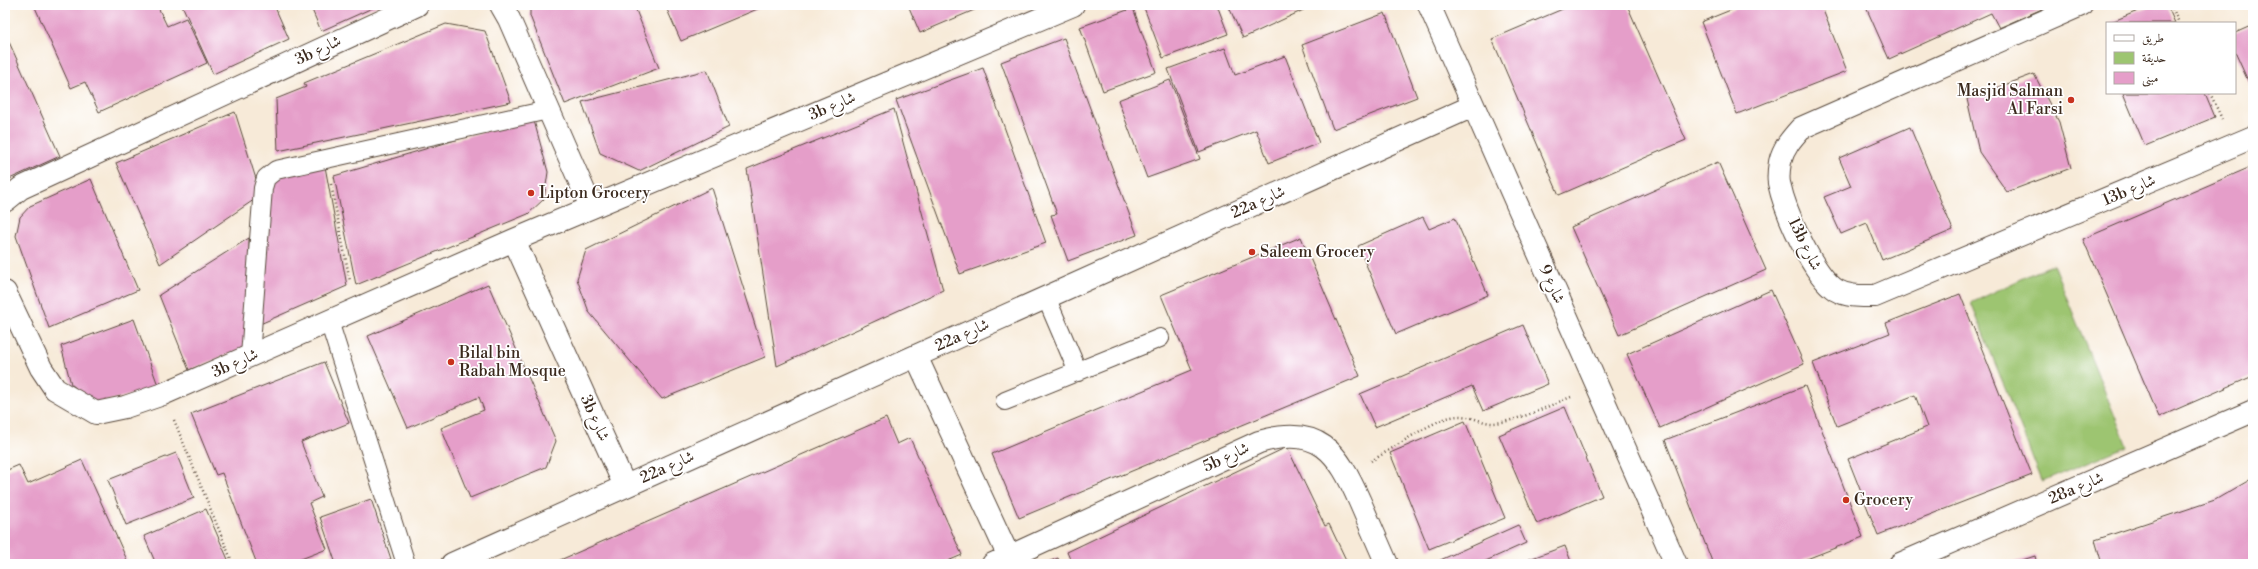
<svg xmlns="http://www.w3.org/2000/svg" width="2258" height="569" font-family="'Libre Bodoni',Amiri,serif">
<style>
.green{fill:#9dc571;stroke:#6c7848}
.building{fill:#e59ec9}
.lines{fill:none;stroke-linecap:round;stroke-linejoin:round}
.lane-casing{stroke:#57473a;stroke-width:20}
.street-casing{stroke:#57473a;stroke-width:24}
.path{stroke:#57473a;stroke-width:2.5;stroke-dasharray:1 3;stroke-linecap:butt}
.lane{stroke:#fff;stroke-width:18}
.street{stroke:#fff;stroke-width:22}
.poi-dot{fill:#c8321e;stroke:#fff;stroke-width:1.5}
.labels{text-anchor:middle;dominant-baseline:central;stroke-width:3.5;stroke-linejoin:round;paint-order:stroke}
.street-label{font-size:16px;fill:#3b2a1e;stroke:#fff}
.poi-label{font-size:16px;fill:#3b2a1e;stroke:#fff;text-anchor:start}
</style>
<rect width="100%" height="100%" fill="#fff"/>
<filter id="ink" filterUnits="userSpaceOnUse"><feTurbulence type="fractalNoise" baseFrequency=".025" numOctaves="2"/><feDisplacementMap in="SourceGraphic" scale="8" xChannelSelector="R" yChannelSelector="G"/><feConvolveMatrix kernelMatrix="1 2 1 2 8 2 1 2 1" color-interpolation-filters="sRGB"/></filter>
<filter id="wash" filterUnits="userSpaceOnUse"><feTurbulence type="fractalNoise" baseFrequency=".012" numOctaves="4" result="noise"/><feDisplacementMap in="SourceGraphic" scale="16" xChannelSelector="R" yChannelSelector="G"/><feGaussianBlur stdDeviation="0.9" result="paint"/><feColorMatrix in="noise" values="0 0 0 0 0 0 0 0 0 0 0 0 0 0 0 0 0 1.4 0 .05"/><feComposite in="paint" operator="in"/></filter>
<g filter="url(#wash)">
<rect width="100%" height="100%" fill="#f7ead8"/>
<path class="green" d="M2053 264 2127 446 2042 481 1971 303Z"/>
<g id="blocks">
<path class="building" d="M34 5H157L167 26 186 18 207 63 99 112 85 82 71 88Z
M182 5H274L289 39 213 74Z
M310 5H379L321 31Z
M530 5H634L659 68 565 104 530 16Z
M665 5H767L681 41Z
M908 5H986L920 33Z
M1143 5H1217L1228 34 1163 58Z
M1228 5H1311L1312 6 1243 38Z
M1572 5H1627L1686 140 1559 195 1492 39Z
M1743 5H1821L1847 71 1737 114 1701 22Z
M1865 5H2051L1999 28 1991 13 1889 59Z
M2152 5H2167L2175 23H2109Z
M1133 8 1156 72 1103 91 1080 27Z
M1385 13 1417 97 1333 129 1302 45Z
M446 24 485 31 511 102 278 151 276 99 306 87 304 83Z
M2253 25V92L2235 52V33Z
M5 33 60 156 5 181Z
M1064 38 1137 235 1068 261 1051 215 1057 214 1001 62Z
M1225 48 1235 75 1285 56 1319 143 1269 163 1256 130 1199 152 1168 69Z
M983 68 1046 243 960 274 896 100Z
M707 70 729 127 639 171 600 153 582 102Z
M2034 74 2059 122 2071 168 2007 192 1979 152 1967 99Z
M1170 80 1200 159 1147 178 1118 100Z
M2123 93H2205L2215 117 2145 146Z
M894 109 943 290 777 366 747 169Z
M235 112 261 195 160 264 116 163Z
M533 117 548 172 544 199 528 214 356 285 334 176Z
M1910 127 1953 230 1882 260 1867 223 1841 234 1824 197 1851 186 1839 158Z
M324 161 347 286 260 324 271 182 275 172Z
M1718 162 1766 270 1619 335 1571 227Z
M2253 166V376L2159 417 2083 239Z
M91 179 138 290 49 328 16 236 20 217 30 206Z
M712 188 765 357 662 399 589 312 577 279 586 250Z
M1423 217 1429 229 1455 218 1488 295 1396 334 1358 246Z
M1301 237 1360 376 1019 518 992 454 1192 370 1161 295Z
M249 238V346L189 370 159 295Z
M488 284 556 441 546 467 470 498 441 428 484 410 479 397 408 428 368 336Z
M1771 290 1804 364 1660 428 1627 354Z
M1960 294 2032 475 1878 535 1848 459 1927 427 1915 395 1837 426 1813 363 1890 333 1886 323Z
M134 319 159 388 95 404 71 384 61 346Z
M1523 325 1548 384 1483 411 1472 386 1375 427 1360 394Z
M324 362 349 423 301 442 322 497 309 503 327 549 288 564H257L222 473 216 475 191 414Z
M1805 386 1863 537 1794 564H1713L1665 440Z
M1565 407 1602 496 1537 524 1499 435Z
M886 418 897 444 910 438 962 555 941 564H551Z
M1465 421 1505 518 1429 549 1390 453Z
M1287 447 1325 526 1329 524 1348 564H1072L1067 552Z
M176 453 194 498 126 525 108 480Z
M82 460 127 560 118 564H5V471L19 465 28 484Z
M2253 478V564H2102L2095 540 2215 500Z
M371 499 391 559 376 564H336L320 517Z
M206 509 230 564H156L144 536Z
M1518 525 1526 543 1479 564H1437L1436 562Z
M1565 546 1572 564H1516Z
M2035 556 2037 564H2010Z
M1058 558 1060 564H1043Z"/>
</g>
</g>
<g filter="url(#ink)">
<use href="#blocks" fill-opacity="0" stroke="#57473a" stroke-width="1"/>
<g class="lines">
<defs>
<path id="lane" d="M1046 297 1078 372
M329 321 406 564
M250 356 263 188 266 178 276 170 548 110
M1005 401 1160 338"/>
<path id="street" d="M501 5 509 19 591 207
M1429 5 1676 564
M2081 5 1801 128C1792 138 1783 148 1780 162 1779 168 1778 177 1779 183 1785 211 1812 274 1836 290 1848 297 1862 296 1875 296L2253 137
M5 201 21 188 45 177 417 5
M514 240 625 486
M5 292 41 368 55 389 96 413 125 407 163 394 514 240 1073 5
M916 356 1009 557
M452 564 1473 106
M993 564 1259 442C1319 424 1338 452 1360 502 1369 523 1378 543 1387 564
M1900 564 2253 411"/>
</defs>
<use href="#lane" class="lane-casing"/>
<use href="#street" class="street-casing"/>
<path class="path" d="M2171 5 2179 23
M2210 93 2222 119
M331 184 350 281
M174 420 233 564
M1371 461C1391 450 1431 421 1451 417 1469 413 1479 423 1493 423 1517 422 1548 406 1571 397"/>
<use href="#lane" class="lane"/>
<use href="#street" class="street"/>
</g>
</g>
<g class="poi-dot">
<circle cx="2071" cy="100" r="4"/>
<circle cx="531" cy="193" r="4"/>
<circle cx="1252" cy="252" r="4"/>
<circle cx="451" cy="362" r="4"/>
<circle cx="1846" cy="500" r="4"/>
</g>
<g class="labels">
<g class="street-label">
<text transform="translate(318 50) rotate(-25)">3b شارع</text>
<text transform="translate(832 106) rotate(-23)">3b شارع</text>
<text transform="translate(2129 190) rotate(-23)">13b شارع</text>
<text transform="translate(1258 202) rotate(-24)">22a شارع</text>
<text transform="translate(1805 244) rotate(64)">13b شارع</text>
<text transform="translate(1552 284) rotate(66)">شارع 9</text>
<text transform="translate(962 335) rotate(-24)">22a شارع</text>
<text transform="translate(235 363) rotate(-24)">3b شارع</text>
<text transform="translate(595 418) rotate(66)">3b شارع</text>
<text transform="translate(1226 457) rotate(-25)">5b شارع</text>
<text transform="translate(667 467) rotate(-24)">22a شارع</text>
<text transform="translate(2076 488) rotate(-23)">28a شارع</text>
</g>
<g class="poi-label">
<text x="2063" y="91" text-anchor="end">Masjid Salman<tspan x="2063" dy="18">Al Farsi</tspan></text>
<text x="539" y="193">Lipton Grocery</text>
<text x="1260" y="252">Saleem Grocery</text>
<text x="459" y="353">Bilal bin<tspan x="459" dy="18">Rabah Mosque</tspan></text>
<text x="1854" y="500">Grocery</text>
</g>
</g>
<rect width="2258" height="569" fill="none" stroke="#fff" stroke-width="20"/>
<rect x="2106" y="22" width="130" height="72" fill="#ffffff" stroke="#b1aaa5"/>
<rect x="2114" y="35" width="20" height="6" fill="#ffffff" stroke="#b1aaa5"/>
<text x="2142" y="42" font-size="12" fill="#3b2a1e">طريق</text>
<rect x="2114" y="52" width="20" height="12" fill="#9dc571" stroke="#b1aaa5"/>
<text x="2142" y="62" font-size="12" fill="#3b2a1e">حديقة</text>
<rect x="2114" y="72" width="20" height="12" fill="#e59ec9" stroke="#b1aaa5"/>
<text x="2142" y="82" font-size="12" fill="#3b2a1e">مبنى</text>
</svg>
